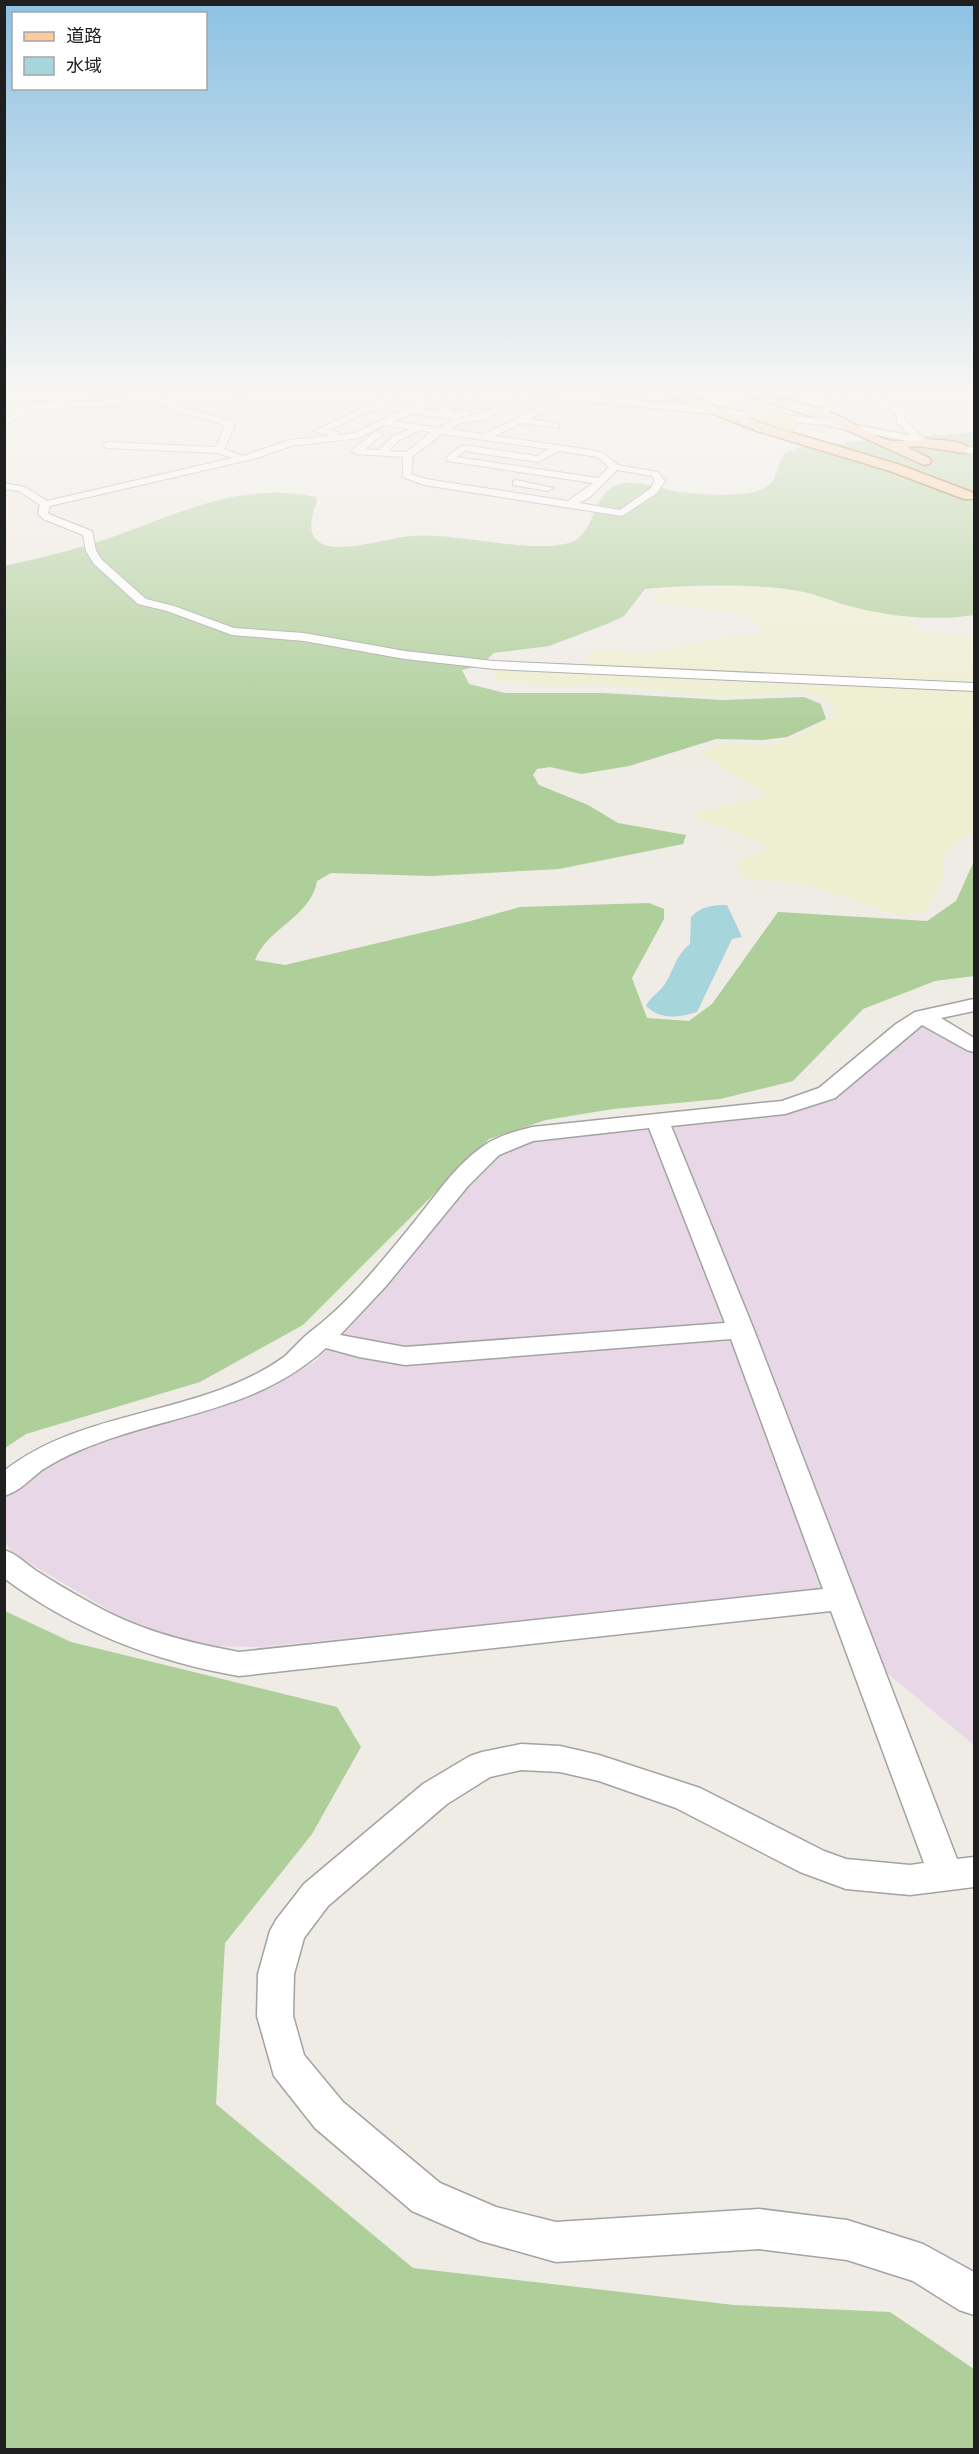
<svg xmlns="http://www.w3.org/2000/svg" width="979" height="2454" font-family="'PT Sans','Noto Sans JP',sans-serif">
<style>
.industrial{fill:#e8d7e6}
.farmland{fill:#eeeed0}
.forest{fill:#aece9a}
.water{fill:#a6d5dc}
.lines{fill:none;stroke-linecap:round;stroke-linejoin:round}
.minor-casing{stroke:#a3a3a3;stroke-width:2}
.tertiary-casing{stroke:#a3a3a3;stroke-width:3}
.primary-casing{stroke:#975902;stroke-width:3}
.minor{fill:#fff;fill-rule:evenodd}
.tertiary{fill:#fff;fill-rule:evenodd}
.primary{fill:#fbcb9e;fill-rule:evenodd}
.primary-bridge-casing{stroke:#975902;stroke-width:16;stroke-linecap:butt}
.primary-bridge{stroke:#fbcb9e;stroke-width:15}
</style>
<rect width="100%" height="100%" fill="#efebe5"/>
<path class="industrial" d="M927 1022 974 1051V1745L881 1668 848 1587 260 1647 214 1646 170 1638 137 1627 13 1553 5 1543V1487L38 1458 274 1386 313 1363 352 1325 475 1172 496 1156 553 1134 781 1113 824 1102 848 1087 905 1033Z"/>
<path class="farmland" d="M749 582 876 603 915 623 918 630 974 637V835L962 839 942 856 943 876 927 911 902 916 809 885 741 878 737 860 771 848 691 814 768 796 700 753 701 751 722 744 768 746 791 740 836 715 826 699 799 691 726 697 593 684 569 687 493 681 500 661 584 664 590 653 611 649 635 654 654 653 732 635 764 636 758 622 740 615 657 602 651 598 668 585 707 590Z"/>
<path class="forest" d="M974 432V615C937 621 894 617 857 608 839 604 822 596 804 592 761 583 689 585 645 589L624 616 607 624 549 646 494 653 479 666 462 670 469 684 505 693H603L723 700 804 697 821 704 826 719 787 737 763 740 716 739 629 766 581 774 550 767 537 769 533 775 539 785 588 805 618 823 686 835 683 844 559 869 431 876 331 873 317 881C311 917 267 928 255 960L285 965 467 922 520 907 649 903 664 909V919L632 978 647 1018 689 1021 712 1004 778 912 927 921 956 901 974 861V976L935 981 863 1009 793 1081 720 1099 613 1109 546 1120 489 1139 303 1325 200 1382 26 1434 5 1448 4 566C39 558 74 550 107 539 178 514 238 481 316 497L317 502C311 516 305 538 325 545 347 552 387 538 411 536 458 532 527 554 569 543 595 536 593 492 617 485 633 479 654 487 670 490 692 494 757 502 772 482 777 475 779 462 784 453L802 446Z
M5 1611 71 1642 337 1707 361 1747 312 1834 225 1943 216 2104 413 2268 734 2305 890 2312 974 2369V2449H5Z"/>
<path class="water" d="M727 905 742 937 732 939 697 1012C678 1018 661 1020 646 1006 651 996 659 993 665 984 674 969 676 955 690 944L691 917C701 906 713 905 727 905Z"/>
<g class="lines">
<defs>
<path id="minor" d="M146 395H157L185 408 232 421 235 426 224 449 243 456 289 440 331 436 314 431 389 395H398L383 406 328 430 338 432 339 435 354 433 435 395H446L422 409 439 411 465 395H475L449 412 467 411 471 414 460 418C489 414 512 395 542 395L508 407 484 420 460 423 450 429 484 434 566 395H572V399L530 419 559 424V428L522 423 495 436 591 450 603 453 618 465 658 472 665 481 657 493 622 516 424 485 403 477V457L356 454 351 451 375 432 383 434 365 449 379 450 392 437 409 429 384 425 359 438 291 446 257 458 50 506 48 513 51 515 92 531 96 551 102 560 146 599 174 606 234 628 304 633 405 651 494 661 974 683V691L494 669 405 659 304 641 232 635 167 611 138 604 94 564 86 551 83 535 43 519 38 514 40 505 19 491 4 489V483L25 487 47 501 232 458 218 453 107 448 102 445 107 442 216 447 225 425 179 412 153 400 113 406 31 409 4 426V418L18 407 30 403 113 400ZM413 414 457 419 439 428 394 421ZM420 430 431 432 406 452 389 451 398 441ZM442 434 548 449 537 456 462 445 447 457V461L593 483 568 501 426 479 411 474 413 456ZM464 451 538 462 559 451 597 457 609 467 598 478 457 457ZM617 470 652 476 655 481 650 489 620 510 579 503 590 497Z
M235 395H244L247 400 240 402Z
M835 395H844L829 412 815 415V411L823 408Z
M865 395H876L904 411 905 420 923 438V442H917L897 423 896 414Z
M516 480 553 488 548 491 513 485V481Z"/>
<path id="tertiary" d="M547 395H585L824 419 974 448V454L824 425 552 398Z
M974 999V1011L941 1018 974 1038V1052L967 1050 922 1025 835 1098 785 1114 671 1126 754 1330 957 1859 974 1857V1887L910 1895 846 1889 800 1872 676 1808 599 1781 560 1772 521 1770 490 1777 447 1804 328 1906 304 1938 294 1974 293 2016 304 2055 343 2102 440 2183 496 2207 556 2222 759 2209 847 2220 923 2244 974 2272V2315L959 2310 913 2281 847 2260 759 2249 556 2262 481 2241 412 2211 315 2128 274 2076 257 2016 258 1974 270 1931 276 1920 304 1884 423 1784 470 1756 482 1752 521 1744 560 1746 599 1755 700 1788 824 1851 846 1859 910 1865 924 1863 831 1611 239 1676C153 1661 75 1631 4 1578V1550C17 1554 25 1563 35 1570 52 1581 69 1591 87 1601 135 1629 184 1642 239 1652L823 1589 731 1339 405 1365 359 1357 326 1348C254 1414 163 1414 78 1451 66 1456 53 1463 42 1470 29 1480 20 1491 4 1496V1471C86 1407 200 1417 284 1357 293 1349 302 1338 310 1332 350 1302 383 1260 415 1221 436 1195 455 1166 482 1147 497 1136 514 1132 532 1127L782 1101 819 1088 896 1024 915 1012ZM649 1128 725 1323 405 1347 340 1335 386 1286 468 1186 499 1155 533 1141Z"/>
<path id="primary" d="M666 395H686L767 425 900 465 974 493V499H964L890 471 757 431Z
M744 395C775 395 810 404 839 416 852 422 881 441 894 441 912 441 957 435 970 449L963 453 919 446 907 447 929 458 931 461 929 464 924 465 827 421Z"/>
</defs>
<use href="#minor" class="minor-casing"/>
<use href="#tertiary" class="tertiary-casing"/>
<use href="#primary" class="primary-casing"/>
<use href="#minor" class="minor"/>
<use href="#tertiary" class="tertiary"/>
<use href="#primary" class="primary"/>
<defs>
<path id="primary-bridge" d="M753 411 790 424"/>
</defs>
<use href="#primary-bridge" class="primary-bridge-casing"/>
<use href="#primary-bridge" class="primary-bridge"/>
</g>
<linearGradient id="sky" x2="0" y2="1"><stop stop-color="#8dc1e3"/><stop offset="0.53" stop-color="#f8f6f3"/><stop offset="1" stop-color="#f8f6f3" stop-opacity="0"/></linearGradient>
<rect width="979" height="739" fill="url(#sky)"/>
<rect width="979" height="2454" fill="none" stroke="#1f1f1f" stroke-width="12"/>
<rect x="12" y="12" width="195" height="78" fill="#ffffff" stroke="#a5a5a5" stroke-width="1.5"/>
<rect x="24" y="32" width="30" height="9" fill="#fbcb9e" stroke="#a5a5a5" stroke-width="1.5"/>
<text x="66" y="42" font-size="18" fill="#1f1f1f">道路</text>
<rect x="24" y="57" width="30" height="18" fill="#a6d5dc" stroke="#a5a5a5" stroke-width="1.5"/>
<text x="66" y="72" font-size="18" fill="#1f1f1f">水域</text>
</svg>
